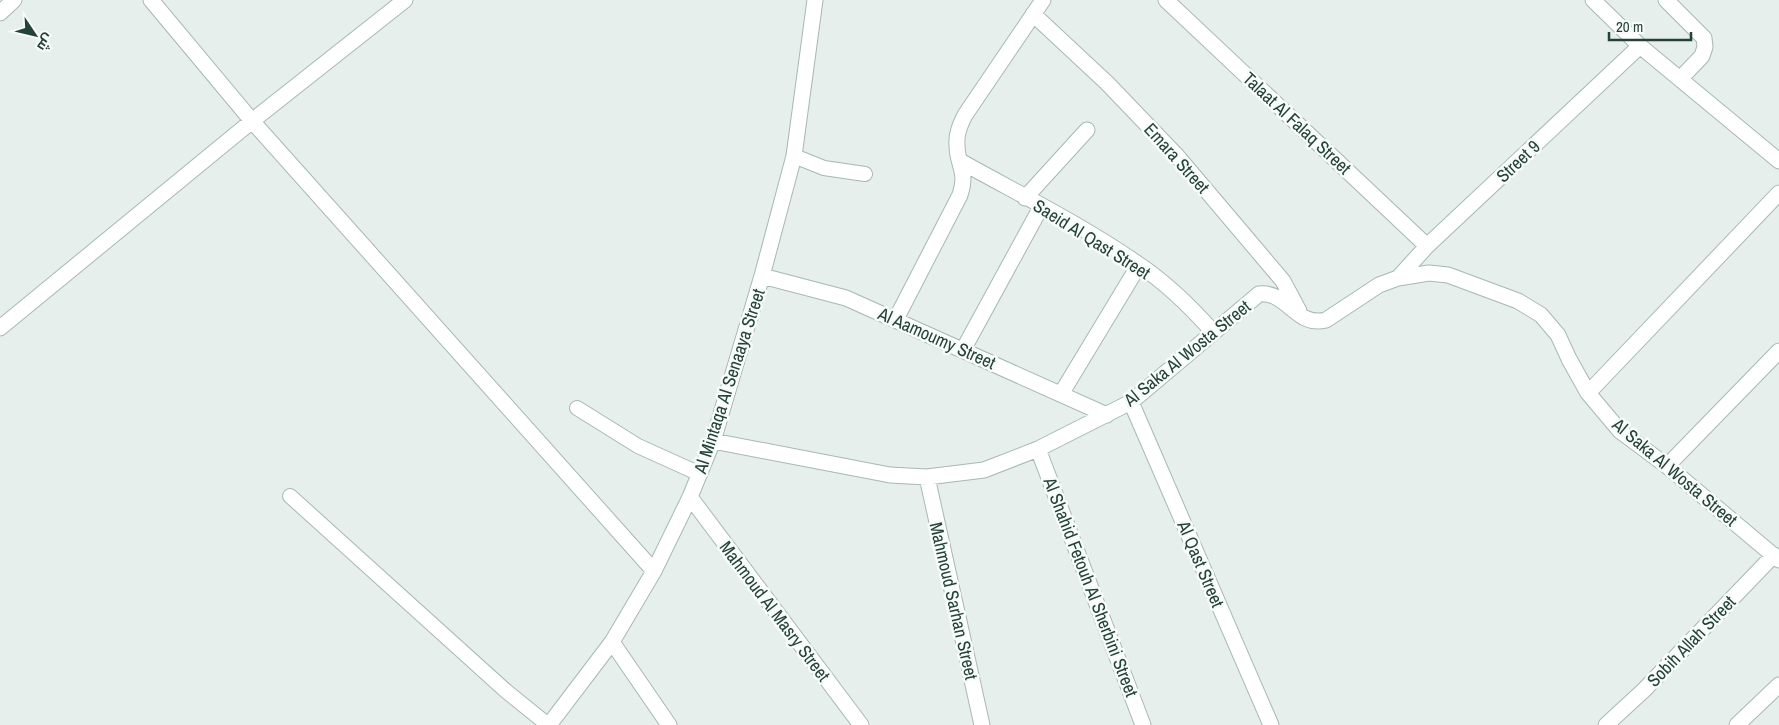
<svg xmlns="http://www.w3.org/2000/svg" width="1779" height="725" font-family="'Archivo Narrow',Cairo,sans-serif">
<style>
.lines{fill:none;stroke-linecap:round;stroke-linejoin:round}
.lane-casing{stroke:#a8b8b2;stroke-width:16}
.street-casing{stroke:#a8b8b2;stroke-width:17}
.lane{stroke:#fff;stroke-width:14}
.street{stroke:#fff;stroke-width:15}
.labels{text-anchor:middle;dominant-baseline:central;stroke-width:5;stroke-linejoin:round;paint-order:stroke}
.street-label{font-size:18px;fill:#24423a;stroke:#f7fbf9}
</style>
<rect width="100%" height="100%" fill="#e6efeb"/>
<g class="lines">
<defs>
<path id="lane" d="M794 156 824 168 865 174
M577 408 638 446 700 474
M290 496 506 691 548 725"/>
<path id="street" d="M151 0 252 121 654 571
M1166 0 1427 246
M1593 0 1640 46 1779 161
M1666 0 1704 38 1705 47 1702 56 1680 79
M0 13 14 0
M1033 14 1107 83 1178 157 1283 281 1299 311
M960 161C1019 194 1082 225 1138 264 1166 283 1191 307 1213 332
M1025 198 1087 130
M762 276 846 298 1107 415
M1398 278 1427 246 1640 46
M896 319 960 195C968 171 957 166 957 145 956 134 960 125 965 115L1043 0
M0 328 252 121 405 0
M963 350 1041 207
M1588 393 1779 193
M1061 394 1139 265
M1131 402 1271 725
M713 441 890 475 927 477 984 470 1038 449 1131 402 1259 294C1288 291 1296 328 1326 320L1379 285 1398 278 1429 273 1448 275 1518 301 1541 315 1558 335 1569 359 1588 393 1620 431 1667 466 1779 560
M1038 449 1143 725
M1667 466 1779 351
M927 477 982 725
M690 497 861 725
M612 642 669 725
M549 725 612 642 654 571 690 497 713 441 762 276 794 156 815 0
M1606 725 1644 690 1774 555
M1737 725 1779 685"/>
</defs>
<use href="#lane" class="lane-casing"/>
<use href="#street" class="street-casing"/>
<use href="#lane" class="lane"/>
<use href="#street" class="street"/>
</g>
<g class="labels">
<g class="street-label">
<text transform="translate(1297 123) rotate(43)">Talaat Al Falaq Street</text>
<text transform="translate(1177 158) rotate(48)">Emara Street</text>
<text transform="translate(1518 161) rotate(-43)">Street 9</text>
<text transform="translate(1092 239) rotate(32)">Saeid Al Qast Street</text>
<text transform="translate(937 338) rotate(24)">Al Aamoumy Street</text>
<text transform="translate(1187 353) rotate(-39)">Al Saka Al Wosta Street</text>
<text transform="translate(729 381) rotate(-72)">Al Mintaqa Al Senaaya Street</text>
<text transform="translate(1675 472) rotate(40)">Al Saka Al Wosta Street</text>
<text transform="translate(1201 564) rotate(67)">Al Qast Street</text>
<text transform="translate(1091 587) rotate(69)">Al Shahid Fetouh Al Sherbini Street</text>
<text transform="translate(954 601) rotate(77)">Mahmoud Sarhan Street</text>
<text transform="translate(775 611) rotate(53)">Mahmoud Al Masry Street</text>
<text transform="translate(1691 641) rotate(-46)">Sobih Allah Street</text>
</g>
</g>
<g transform="translate(35 35) rotate(125)" stroke="#f7fbf9" stroke-width="4" paint-order="stroke">
<path d="M0-4L9 19L0 12L-9 19Z" fill="#24423a"/>
<text y="-8" font-size="14" font-weight="bold" text-anchor="middle" fill="#24423a">ش</text>
</g>
<path d="M1609 32v8h82v-8" fill="none" stroke="#24423a" stroke-width="2.5"/>
<text x="1616" y="32" font-size="15" fill="#24423a" stroke="#f7fbf9" stroke-width="4" paint-order="stroke">20 m</text>
</svg>
